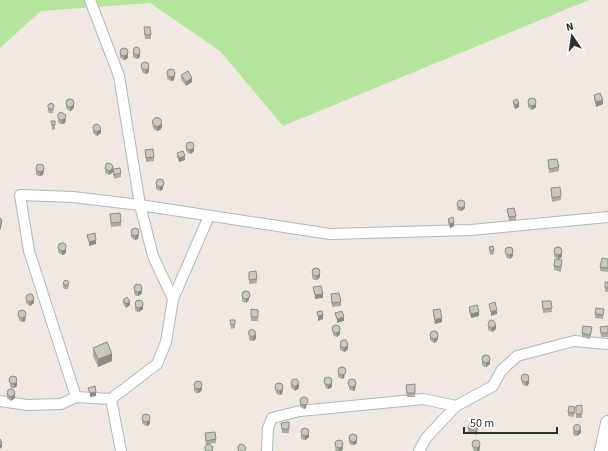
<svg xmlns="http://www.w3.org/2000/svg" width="608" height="451" font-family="'Source Sans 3',sans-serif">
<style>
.green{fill:#b6e59e}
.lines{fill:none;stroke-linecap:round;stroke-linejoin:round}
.street-casing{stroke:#b4b7c1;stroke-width:12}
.secondary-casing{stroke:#b4b7c1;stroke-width:16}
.street{stroke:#fff;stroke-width:10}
.secondary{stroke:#fff;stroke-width:14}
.wall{fill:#afaba4}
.shaded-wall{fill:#8e8b86}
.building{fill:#cbc7bf;stroke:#8e8b86}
</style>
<rect width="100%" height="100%" fill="#efe9e1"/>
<path class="green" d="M0 0H589L283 126 220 51 150 3 41 11 0 48Z"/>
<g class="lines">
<defs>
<path id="street" d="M90 0 119 76 140 205 153 256 173 299
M76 397 29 251 20 195 73 197 140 205 330 234 471 230 608 217
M111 399 121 451
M0 401 27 405 61 404 76 397 111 399 157 364 166 342 173 299 209 216
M267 451 268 428 272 418 300 411 423 399 456 406
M419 451 426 438 456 406 493 386 501 371 517 356 574 341 608 344"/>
<path id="secondary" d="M602 451 608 423"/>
</defs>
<use href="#street" class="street-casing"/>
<use href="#secondary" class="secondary-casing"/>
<use href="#street" class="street"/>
<use href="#secondary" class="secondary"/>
</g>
<path class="wall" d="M144 27 151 35V39H145Z
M120 53 128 57 127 59 124 60 122 59 120 57Z
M133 53 140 56 139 58 137 59 133 57Z
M141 65 149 71 148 73 146 74 143 73 142 71Z
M167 72 175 75 174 80 171 81 167 79Z
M181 75 192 82 186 86 181 79Z
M594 95 603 104 596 107 594 99Z
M513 101 519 107 515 109 513 105Z
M528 101 536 107 532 110 530 109 528 107Z
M66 104 74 107 72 110 70 111 68 110 66 108Z
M48 107 54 109 53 113H49L48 111Z
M58 115 66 119 65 123 62 124H60L58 122Z
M51 121 55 125V129L52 130Z
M152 121 162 127 160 130 157 131 155 130 153 128Z
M93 127 101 133 97 136 95 135 93 133Z
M186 145 194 151 192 153 190 154 188 153 186 151Z
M145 150 154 157V161L146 162Z
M177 153 185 160 179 162 177 157Z
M548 160 559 167V171L549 173Z
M36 167 44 171 43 175 40 176H38L36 174Z
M105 169 113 172 109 175 105 173Z
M113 169 121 173V177L114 179 113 173Z
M156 182 163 188 162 190 160 191 156 189Z
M551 188 561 196V200L552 202Z
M457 202 465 208 463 210 461 211H459L457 209Z
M507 209 516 216V220L509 221Z
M110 214 121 222V226L111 227Z
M448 219 454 226 450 228 448 223Z
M131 231 139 234 138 239 135 240 133 239 131 237Z
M489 247 494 250V254L490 255Z
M58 248 66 252 65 254 62 255 58 252Z
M505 250 513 256 510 259 507 258 506 256Z
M554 250 562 256 561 258 558 259 556 258 554 256Z
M608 259V272L600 271V267Z
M562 264 561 272 554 270V266Z
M256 271 257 283 249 284V272Z
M312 271 320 277 317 280H314L312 278Z
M67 280 69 286 68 289H65L63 288V284Z
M605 282H608V292H605Z
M134 287 142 293 140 295 138 296H136L134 294Z
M242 294 249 300 246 303 243 302 242 301Z
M331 294 341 302V306L332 307Z
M26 297 34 303 30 306 28 305 26 303Z
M123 300 130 305 126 308 123 304Z
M542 301H551L552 312 543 313Z
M135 303 143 309 139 312H137L135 310Z
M469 307 479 316 471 318 469 311Z
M596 308 604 309 603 319 595 318Z
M251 309 258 310V321H251Z
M433 310 442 322 435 324 433 314Z
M18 313 26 316 25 321 23 322 20 321 19 319Z
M230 320 235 324V328L231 329Z
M488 326 496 329 492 332 488 330Z
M608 326V337H601L600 327Z
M333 328 340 334 337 337 334 336 333 334Z
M592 331 590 339 582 337V333Z
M430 334 438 339 436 342 434 343 432 342 430 340Z
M249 335 256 338 255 340 253 341H250L249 339Z
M340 346 348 349 346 351 344 352 340 350Z
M93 348 112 361 98 367 93 356Z
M482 359 490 364 486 367H484L482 365Z
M338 370 345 373 344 378 342 379 338 377Z
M10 379 17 385 16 387 14 388H11L10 386Z
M522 379 529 383 528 385 526 386 523 385 522 383Z
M324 380 332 386 331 388 328 389 326 388 325 386Z
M349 382 356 385 355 390 353 391 350 390 349 388Z
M291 384 299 388 295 391 291 388Z
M406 385 415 393V397H407Z
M275 386 283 389 282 394 280 395 277 394 276 392Z
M194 387 202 390 200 392 198 393H196L194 391Z
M7 394 15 398 11 401 7 398Z
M300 400 307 403 306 408 304 409 302 408 300 406Z
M582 405V418H576V406Z
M575 411 574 417 568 416V412Z
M142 419 150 423 149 425 147 426 144 425 142 423Z
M289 422V433H282L281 423Z
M468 428H478L476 435 468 432Z
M573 430 581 433 577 436H575L573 434Z
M205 433 216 439V443L209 444 213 447V451H205V447L208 445H206Z
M301 434 309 437 307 439 305 440H303L301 438Z
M349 439 357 442 356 444 353 445H351L349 443Z
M335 443 343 449 341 451H336L335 449Z
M472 443 480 448 479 451H474L473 449Z"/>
<path class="shaded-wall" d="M140 52V56L139 58 137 59V55Z
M128 53V57L127 59 124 60V56Z
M149 67V71L148 73 146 74V70Z
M175 71 174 80 171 81V77Z
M192 78V82L186 86V82Z
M603 100V104L596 107V102Z
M74 103V107L72 110 70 111V107Z
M519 103V107L515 109V105Z
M536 103V107L532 110V106Z
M66 115 65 123 62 124V120Z
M162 123V127L160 130 157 131V127Z
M101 129V133L97 136V132Z
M194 147V151L192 153 190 154V150Z
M185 156V160L179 162V158Z
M44 167 43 175 40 176V172Z
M113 168V172L109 175V171Z
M163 184V188L162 190 160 191V187Z
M465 204V208L463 210 461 211V207Z
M2 220 1 229 0 230V226Z
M454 222V226L450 228V224Z
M139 230 138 239 135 240V236Z
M96 240V244L89 246V242Z
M66 247V252L65 254 62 255V251Z
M513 252V256L510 259V255Z
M562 252V256L561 258 558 259V255Z
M320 273V277L317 280V276Z
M142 289V293L140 295 138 296V292Z
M323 294V298L315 299V295Z
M249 296V300L246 303V299Z
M34 299V303L30 306V302Z
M130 301V305L126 308V304Z
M143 305V309L139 312V308Z
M497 310V314L491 316V312Z
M26 312 25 321 23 322V317Z
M479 312V316L471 318V314Z
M323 315V319L318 321V316Z
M344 317V321L337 323V319Z
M442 318V322L435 324V320Z
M496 325V329L492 332V328Z
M340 330V334L337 337V333Z
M256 334V338L255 340 253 341V337Z
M438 335V339L436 342 434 343V339Z
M348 345V349L346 351 344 352V348Z
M112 354V361L98 367V359Z
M490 360V364L486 367V363Z
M345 369 344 378 342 379V375Z
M529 379V383L528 385 526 386V382Z
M17 381V385L16 387 14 388V384Z
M356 381 355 390 353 391V387Z
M332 382V386L331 388 328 389V385Z
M299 383V388L295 391V387Z
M283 385 282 394 280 395V391Z
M202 386V390L200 392 198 393V389Z
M96 392V396L90 397V393Z
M15 394V398L11 401V397Z
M307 399 306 408 304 409V405Z
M150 419V423L149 425 147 426V422Z
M478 424V428L476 435V431Z
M581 429V433L577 436V432Z
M309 433V437L307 439 305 440V436Z
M357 438V442L356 444 353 445V441Z
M2 443V447L0 449V445Z
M480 444V448L479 451H477V448Z
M343 445V449L341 451H339V448Z"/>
<path class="building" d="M144 27H150L151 35H145Z
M136 47 139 48 140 52 139 54 137 55 133 53 134 48Z
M120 52a4 4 0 1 1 8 0a4 4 0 1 1-8 0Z
M141 66a4 4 0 1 1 8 0a4 4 0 1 1-8 0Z
M167 73a4 4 0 1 1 8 0a4 4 0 1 1-8 0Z
M188 71 192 78 186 82 181 75Z
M600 93 603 100 596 102 594 95Z
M528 102a4 4 0 1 1 8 0a4 4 0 1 1-8 0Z
M517 99 519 103 515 105 513 101Z
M66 103a4 4 0 1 1 8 0a4 4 0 1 1-8 0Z
M51 103 54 105 53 109H49L48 107V105Z
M61 112 66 115 65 119 62 120H60L58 118V115L59 113Z
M152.5 122a4.5 4.5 0 1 1 9 0a4.5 4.5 0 1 1-9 0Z
M51 121H55V125H52Z
M96 124 99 125 101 129 97 132 95 131 93 129V127L94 125Z
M186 146a4 4 0 1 1 8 0a4 4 0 1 1-8 0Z
M153 149 154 157 146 158 145 150Z
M183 151 185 156 179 158 177 153Z
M557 159 559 167 549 169 548 160Z
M108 163 111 164 113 166V168L109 171 105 169 106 164Z
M36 168a4 4 0 1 1 8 0a4 4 0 1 1-8 0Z
M120 168 121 173 114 175 113 169Z
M156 183a4 4 0 1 1 8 0a4 4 0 1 1-8 0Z
M560 187 561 196 552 198 551 188Z
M457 204a4 4 0 1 1 8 0a4 4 0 1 1-8 0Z
M514 208 516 216 509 217 507 209Z
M120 213 121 222 111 223 110 214Z
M453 217 454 222 450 224 448 219Z
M0 218 2 220 1 225 0 226Z
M131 232a4 4 0 1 1 8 0a4 4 0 1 1-8 0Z
M95 233 96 240 89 242 87 235Z
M62 243H64L66 245V247L65 250 62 251 58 248 59 244Z
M493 246 494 250 490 251 489 247Z
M505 251a4 4 0 1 1 8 0a4 4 0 1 1-8 0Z
M554 251a4 4 0 1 1 8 0a4 4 0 1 1-8 0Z
M602 258 608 259V268L600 267Z
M555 259 562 260 561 267 554 266Z
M312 272a4 4 0 1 1 8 0a4 4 0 1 1-8 0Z
M256 271 257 279 249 280V272Z
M67 280 69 282 68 285H65L63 284 64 281Z
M605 282H608V288H605Z
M134 288a4 4 0 1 1 8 0a4 4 0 1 1-8 0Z
M321 286 323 294 315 295 313 287Z
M242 295a4 4 0 1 1 8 0a4 4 0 1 1-8 0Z
M339 293 341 302 332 303 331 294Z
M30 294H32L34 299 30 302 28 301 26 299V297L27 295Z
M127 297 130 301 126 304 123 300Z
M135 304a4 4 0 1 1 8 0a4 4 0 1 1-8 0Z
M542 301H551L552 308 543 309Z
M495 302 497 310 491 312 489 304Z
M477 305 479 312 471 314 469 307Z
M596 308 604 309 603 315 595 314Z
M251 309 258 310V317H251Z
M440 309 442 318 435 320 433 310Z
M18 314a4 4 0 1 1 8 0a4 4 0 1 1-8 0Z
M322 311 323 315 318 316 317 312Z
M342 311 344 317 337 319 335 313Z
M230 320H235V324L231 325Z
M491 320 494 321 496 325 492 328 488 326 489 321Z
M332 329a4 4 0 1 1 8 0a4 4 0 1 1-8 0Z
M583 326 592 327 590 335 582 333Z
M608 326V333H601L600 327Z
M248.5 333a3.5 3.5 0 1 1 7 0a3.5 3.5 0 1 1-7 0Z
M430 335a4 4 0 1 1 8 0a4 4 0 1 1-8 0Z
M343 340H346L347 342 348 345 346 347 344 348 340 346 341 341Z
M107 342 112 354 98 359 93 348Z
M482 359a4 4 0 1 1 8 0a4 4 0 1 1-8 0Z
M338 371a4 4 0 1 1 8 0a4 4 0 1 1-8 0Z
M521 378a4 4 0 1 1 8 0a4 4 0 1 1-8 0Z
M9 380a4 4 0 1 1 8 0a4 4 0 1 1-8 0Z
M324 381a4 4 0 1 1 8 0a4 4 0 1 1-8 0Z
M294 379H297L299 383 295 387 291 384 292 380Z
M348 383a4 4 0 1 1 8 0a4 4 0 1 1-8 0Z
M194 385a4 4 0 1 1 8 0a4 4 0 1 1-8 0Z
M275 387a4 4 0 1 1 8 0a4 4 0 1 1-8 0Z
M415 384V393H407L406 385Z
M95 386 96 392 90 393 88 388Z
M10 389H13L14 391 15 394 11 397 7 394 8 390Z
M300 401a4 4 0 1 1 8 0a4 4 0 1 1-8 0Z
M582 405V414H576V406Z
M569 406 575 407 574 413 568 412Z
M142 418a4 4 0 1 1 8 0a4 4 0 1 1-8 0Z
M470 421 478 424 476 431 468 428Z
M289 422V429H282L281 423Z
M573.5 428a3.5 3.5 0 1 1 7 0a3.5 3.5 0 1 1-7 0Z
M301 432a4 4 0 1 1 8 0a4 4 0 1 1-8 0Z
M215 432 216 439 206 441 205 433Z
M349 438a4 4 0 1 1 8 0a4 4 0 1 1-8 0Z
M0 439 2 443 0 445Z
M335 444a4 4 0 1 1 8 0a4 4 0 1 1-8 0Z
M472 444a4 4 0 1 1 8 0a4 4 0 1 1-8 0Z
M209 444 213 447 212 451H206L205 450V447L206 445Z
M241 444 244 445 246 447V449L244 451H239L238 450V447L239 445Z"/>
<g transform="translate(572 36) rotate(347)" stroke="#ffffff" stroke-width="3" paint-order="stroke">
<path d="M0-3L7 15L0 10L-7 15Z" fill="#2e2e2e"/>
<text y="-6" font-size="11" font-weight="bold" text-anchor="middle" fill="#2e2e2e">N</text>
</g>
<path d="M464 427v6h93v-6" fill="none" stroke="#2e2e2e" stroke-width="2"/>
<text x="470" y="427" font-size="12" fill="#2e2e2e" stroke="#ffffff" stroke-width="3" paint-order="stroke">50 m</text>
</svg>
